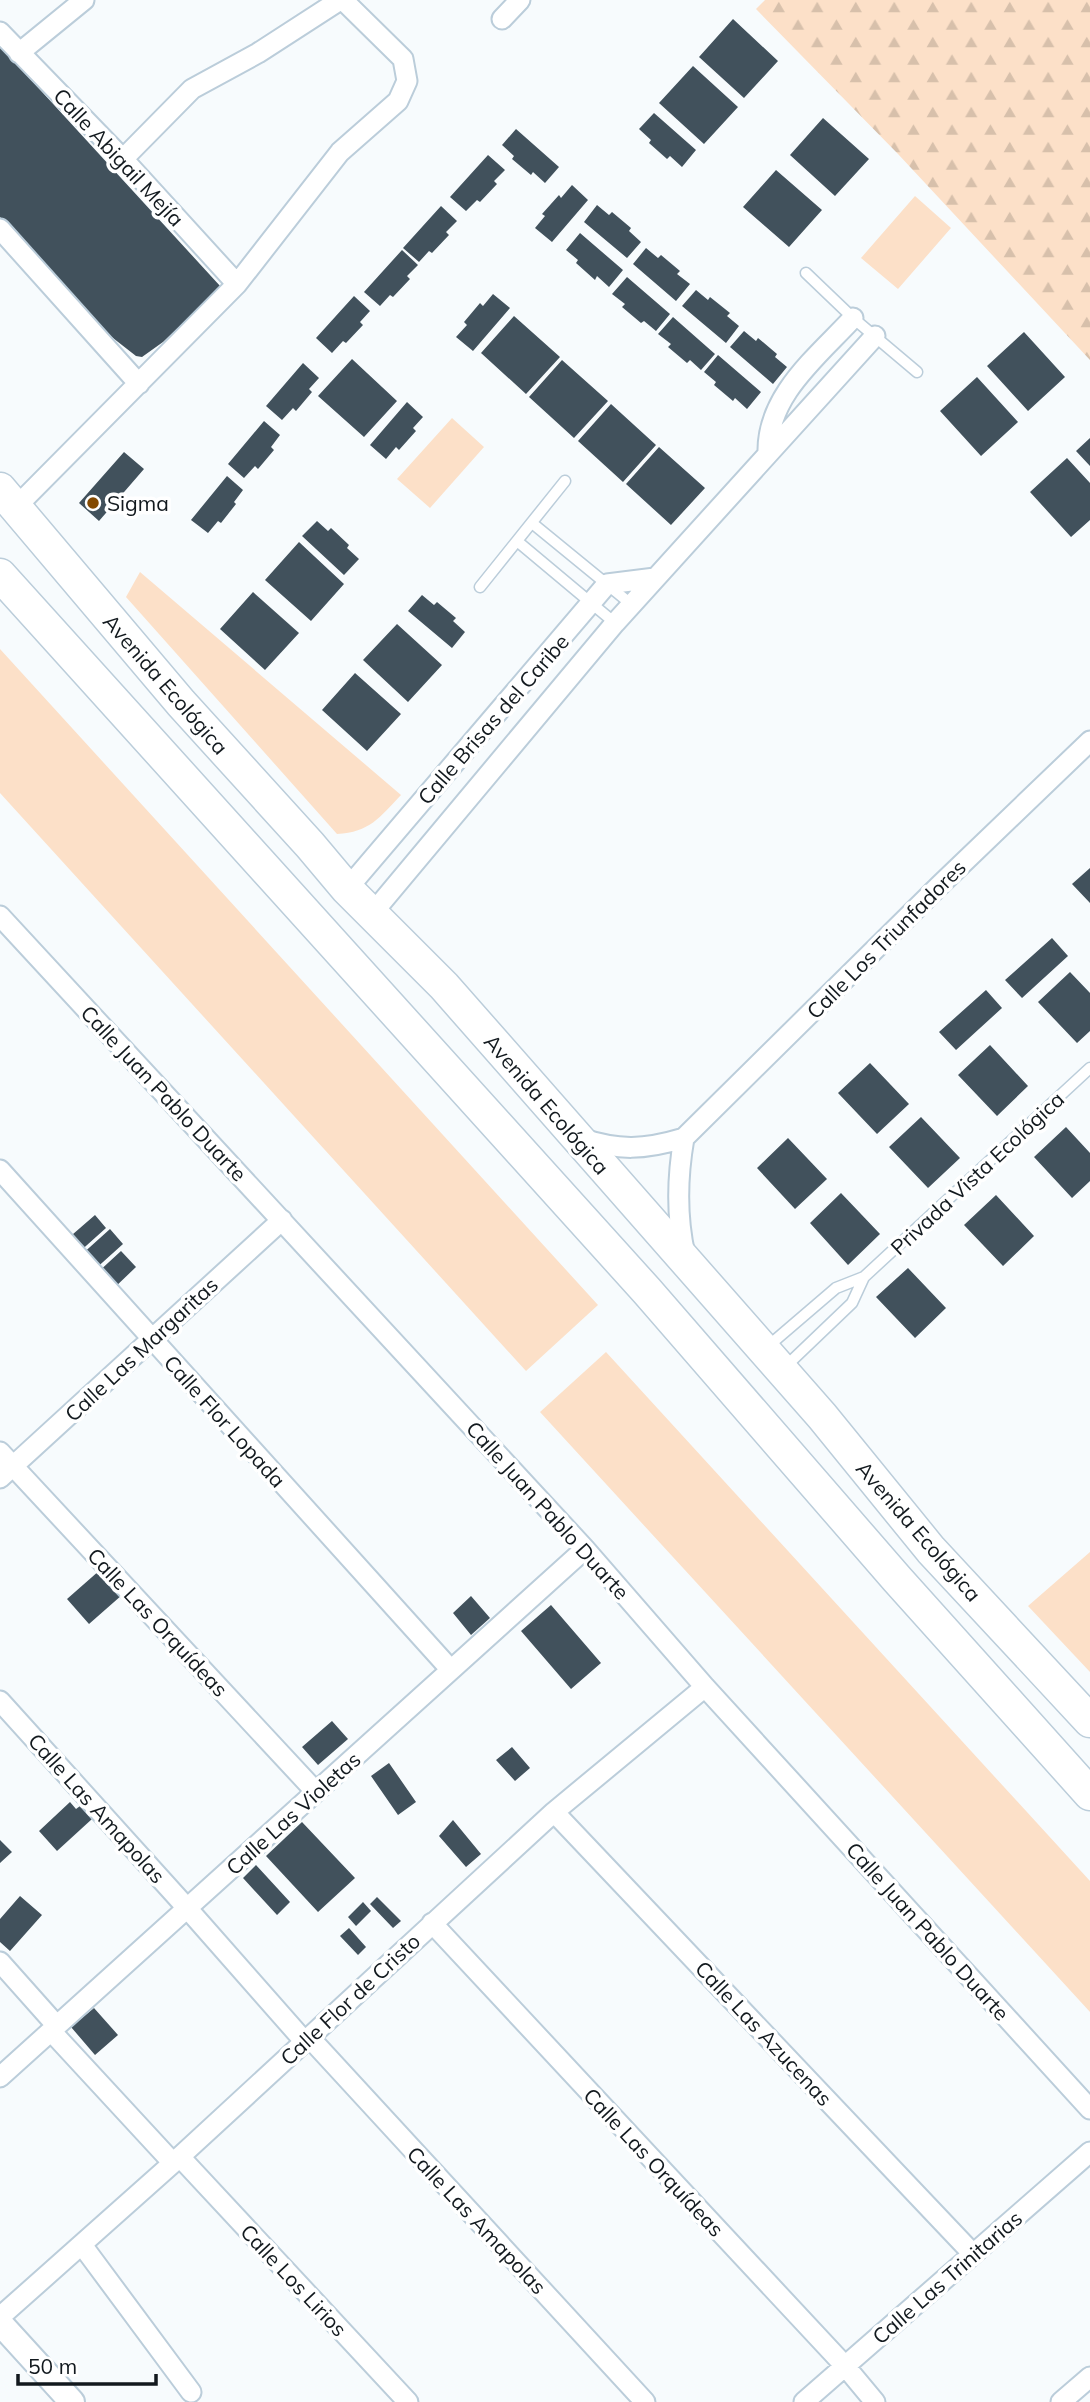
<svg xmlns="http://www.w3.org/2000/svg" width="1090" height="2402" font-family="Mulish,sans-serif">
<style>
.green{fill:#fce0c8}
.forest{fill:url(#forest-firs)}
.building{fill:#41515c}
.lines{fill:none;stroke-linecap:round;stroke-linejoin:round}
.service-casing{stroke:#bbcdda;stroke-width:13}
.minor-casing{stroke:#bbcdda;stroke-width:23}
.tertiary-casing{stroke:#bbcdda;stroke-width:28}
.primary-casing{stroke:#bbcdda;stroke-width:35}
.service{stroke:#fff;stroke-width:10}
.minor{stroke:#fff;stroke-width:19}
.tertiary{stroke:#fff;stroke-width:24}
.primary{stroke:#fff;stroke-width:32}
.poi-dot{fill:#834900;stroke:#fff;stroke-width:2.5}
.labels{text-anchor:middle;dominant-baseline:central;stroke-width:7;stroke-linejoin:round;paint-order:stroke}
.street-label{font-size:21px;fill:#12191e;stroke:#fff}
.poi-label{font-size:21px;fill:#12191e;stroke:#fff;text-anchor:start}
</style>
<defs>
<pattern id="forest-firs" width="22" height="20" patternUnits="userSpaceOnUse" patternTransform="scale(1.75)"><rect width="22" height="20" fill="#fce0c8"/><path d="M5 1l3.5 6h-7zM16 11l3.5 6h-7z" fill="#d7c0ab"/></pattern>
</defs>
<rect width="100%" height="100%" fill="#f7fbfd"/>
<path class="green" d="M915 196 951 228 898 289 861 258Z
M452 418 484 447 430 508 397 479Z
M140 572 401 795C379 818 370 832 337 834L126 597Z
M0 649 598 1305 526 1371 0 793Z
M606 1352 1090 1881V2012L540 1412Z
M1090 1552V1672L1028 1606Z"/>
<path class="forest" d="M765 0H1090V360L898 154 756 9Z"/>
<path class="building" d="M733 19 778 61 744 98 699 57Z
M0 46 221 287 163 342 142 357 136 356 104 331 0 217Z
M693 66 738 107 704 144 659 103Z
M654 113 696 150 682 167 670 156 667 159 649 143 651 140 639 129Z
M823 118 869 159 835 196 790 155Z
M516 129 559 167 545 183 533 172 531 175 512 159 514 156 502 145Z
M488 155 505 170 494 181 497 184 480 202 477 200 466 211 450 197Z
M776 170 822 210 789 247 743 207Z
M572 185 588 200 552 242 535 228 545 216 542 214 559 195 561 198Z
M597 205 609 215 612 212 631 228 629 231 641 242 627 258 584 222Z
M441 206 457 221 446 232 449 235 432 253 429 251 419 262 403 248Z
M580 233 623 270 609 287 597 276 595 280 576 263 578 260 566 250Z
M646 248 658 258 661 255 680 271 677 274 690 284 676 301 633 264Z
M402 250 418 265 407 276 410 279 393 297 390 295 380 306 364 292Z
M627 277 670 314 656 331 644 321 641 323 622 307 625 304 612 294Z
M696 290 708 300 710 297 730 313 727 316 739 326 726 343 682 306Z
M493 294 510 308 473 351 456 337 467 325 464 322 480 303 483 306Z
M354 296 370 311 360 322 363 325 346 343 343 341 332 353 316 338Z
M514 316 560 357 526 394 481 353Z
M673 317 715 354 701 370 690 360 687 363 668 347 671 344 658 334Z
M744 331 756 341 758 338 777 354 775 357 787 367 773 384 730 347Z
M1024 332 1065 377 1028 411 987 366Z
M718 355 761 392 747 409 735 398 733 401 714 385 716 382 704 372Z
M352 359 397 401 364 437 318 396Z
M562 360 608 401 574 438 529 397Z
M303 363 319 378 309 389 312 392 296 411 293 408 282 420 266 406Z
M977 377 1018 422 981 456 940 411Z
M407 402 423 417 413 428 416 431 399 450 396 447 386 459 370 445Z
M611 404 656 445 623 482 578 441Z
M264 421 280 435 271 447 274 450 258 469 255 466 244 478 228 464Z
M1090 438V466L1076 451Z
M659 447 705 488 671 525 626 484Z
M124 452 144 469 99 521 79 503Z
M1067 458 1090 483V520L1071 537 1030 492Z
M227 476 243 490 234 502 236 504 221 523 218 521 208 533 191 520Z
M317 521 328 531 331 528 349 545 347 548 359 559 344 575 302 536Z
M299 542 344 584 311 621 265 580Z
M253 592 299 633 265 670 220 629Z
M422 595 434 605 437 602 456 618 453 621 465 632 452 648 408 611Z
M397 624 442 665 408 702 363 660Z
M355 673 401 714 367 751 322 710Z
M1090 868V903L1072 884Z
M1052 938 1068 956 1022 998 1005 980Z
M1070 972 1090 993V1031L1077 1043 1038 1002Z
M986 990 1002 1008 956 1050 939 1032Z
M990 1045 1028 1086 997 1116 958 1075Z
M870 1063 909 1104 877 1134 838 1093Z
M921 1117 960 1158 928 1188 889 1147Z
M1066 1127 1090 1153V1181L1072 1198 1034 1157Z
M788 1138 827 1179 795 1209 757 1168Z
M841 1193 880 1234 848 1265 810 1223Z
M996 1195 1034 1236 1003 1266 964 1225Z
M95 1215 106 1228 77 1254 65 1241Z
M110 1229 123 1244 93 1271 80 1256Z
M121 1251 136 1267 112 1290 96 1274Z
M908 1268 946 1308 915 1338 876 1297Z
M100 1570 122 1595 89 1624 67 1599Z
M471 1596 490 1618 471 1635 453 1613Z
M551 1605 601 1663 571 1689 521 1631Z
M332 1721 348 1739 318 1765 302 1747Z
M512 1747 530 1768 515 1781 496 1760Z
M389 1763 416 1802 398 1815 371 1776Z
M70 1802 76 1809 80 1806 92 1819 57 1851 39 1831Z
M453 1820 481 1854 466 1867 439 1836Z
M302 1822 355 1878 318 1912 266 1856Z
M0 1840 12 1852 0 1863Z
M256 1865 290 1902 277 1915 243 1878Z
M20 1896 42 1915 10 1951 0 1942V1919Z
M377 1897 401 1921 393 1928 370 1904Z
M363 1902 371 1911 356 1926 348 1917Z
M349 1928 366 1947 358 1955 340 1936Z
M94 2008 118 2035 95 2055 71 2027Z"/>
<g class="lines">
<defs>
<path id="service" d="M806 273 853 318 917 372
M532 523 631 604
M517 541 615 623
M480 587 565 481
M766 1348 836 1288 864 1277 1090 1068
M784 1368 852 1303 864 1277"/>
<path id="minor" d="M502 19 520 0
M0 32 123 159 237 284
M19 53 84 0
M123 159 192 89 258 53 340 0
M0 229 139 384
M768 454C766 396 817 357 853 318
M15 508 237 284 340 152 398 101 407 81 403 59 343 0
M347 889 607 584 655 578
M371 915 615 623 875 336
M0 916 585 1549 705 1687 1090 2109
M580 1138C619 1151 644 1150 684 1138L940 885 1090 741
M684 1138C677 1178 676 1215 685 1255
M0 1170 451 1670
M0 1452 316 1792
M0 1478 282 1220
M0 1701 187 1908 305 2042
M554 1812 973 2254
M432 1923 845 2366 875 2402
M0 1962 57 2026
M51 2031 173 2163
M309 2037 645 2402
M0 2077 585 1549
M180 2157 408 2402
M82 2245 191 2392
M0 2317 173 2163 554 1812 705 1687
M804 2402 1090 2152
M1061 2402 1090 2377"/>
<path id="tertiary" d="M0 2323 72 2402"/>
<path id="primary" d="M0 489 181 703 310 845 347 889 444 986 822 1416 931 1550 1090 1721
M0 575 647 1291 897 1579 1090 1794"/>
</defs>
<use href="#service" class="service-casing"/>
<use href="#minor" class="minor-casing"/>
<use href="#tertiary" class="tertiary-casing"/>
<use href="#primary" class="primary-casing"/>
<use href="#service" class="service"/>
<use href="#minor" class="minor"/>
<use href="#tertiary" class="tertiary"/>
<use href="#primary" class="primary"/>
</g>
<circle class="poi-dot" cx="93" cy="503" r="7"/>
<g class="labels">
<g class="street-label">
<text transform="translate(119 157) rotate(47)">Calle Abigail Mejía</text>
<text transform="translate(166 684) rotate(49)">Avenida Ecológica</text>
<text transform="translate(493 719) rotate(-49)">Calle Brisas del Caribe</text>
<text transform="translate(886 939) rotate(-45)">Calle Los Triunfadores</text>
<text transform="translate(164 1093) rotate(47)">Calle Juan Pablo Duarte</text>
<text transform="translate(547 1104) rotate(49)">Avenida Ecológica</text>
<text transform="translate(977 1173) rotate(-43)">Privada Vista Ecológica</text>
<text transform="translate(141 1349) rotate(-43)">Calle Las Margaritas</text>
<text transform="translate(225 1421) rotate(48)">Calle Flor Lopada</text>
<text transform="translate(548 1510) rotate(48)">Calle Juan Pablo Duarte</text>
<text transform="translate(919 1531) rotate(49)">Avenida Ecológica</text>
<text transform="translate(158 1622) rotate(47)">Calle Las Orquídeas</text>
<text transform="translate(97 1808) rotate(48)">Calle Las Amapolas</text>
<text transform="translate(293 1813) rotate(-42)">Calle Las Violetas</text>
<text transform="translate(928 1931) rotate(48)">Calle Juan Pablo Duarte</text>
<text transform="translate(350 1999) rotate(-43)">Calle Flor de Cristo</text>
<text transform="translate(764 2033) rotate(47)">Calle Las Azucenas</text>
<text transform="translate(654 2162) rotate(47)">Calle Las Orquídeas</text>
<text transform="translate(477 2220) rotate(47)">Calle Las Amapolas</text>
<text transform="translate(947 2277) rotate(-41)">Calle Las Trinitarias</text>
<text transform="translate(294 2280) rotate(47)">Calle Los Lirios</text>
</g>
<g class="poi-label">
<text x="107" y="503">Sigma</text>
</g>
</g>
<path d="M18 2374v10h138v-10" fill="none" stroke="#12191e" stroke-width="3.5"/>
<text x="28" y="2374" font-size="21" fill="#12191e" stroke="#ffffff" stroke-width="5" paint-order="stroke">50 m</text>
</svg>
